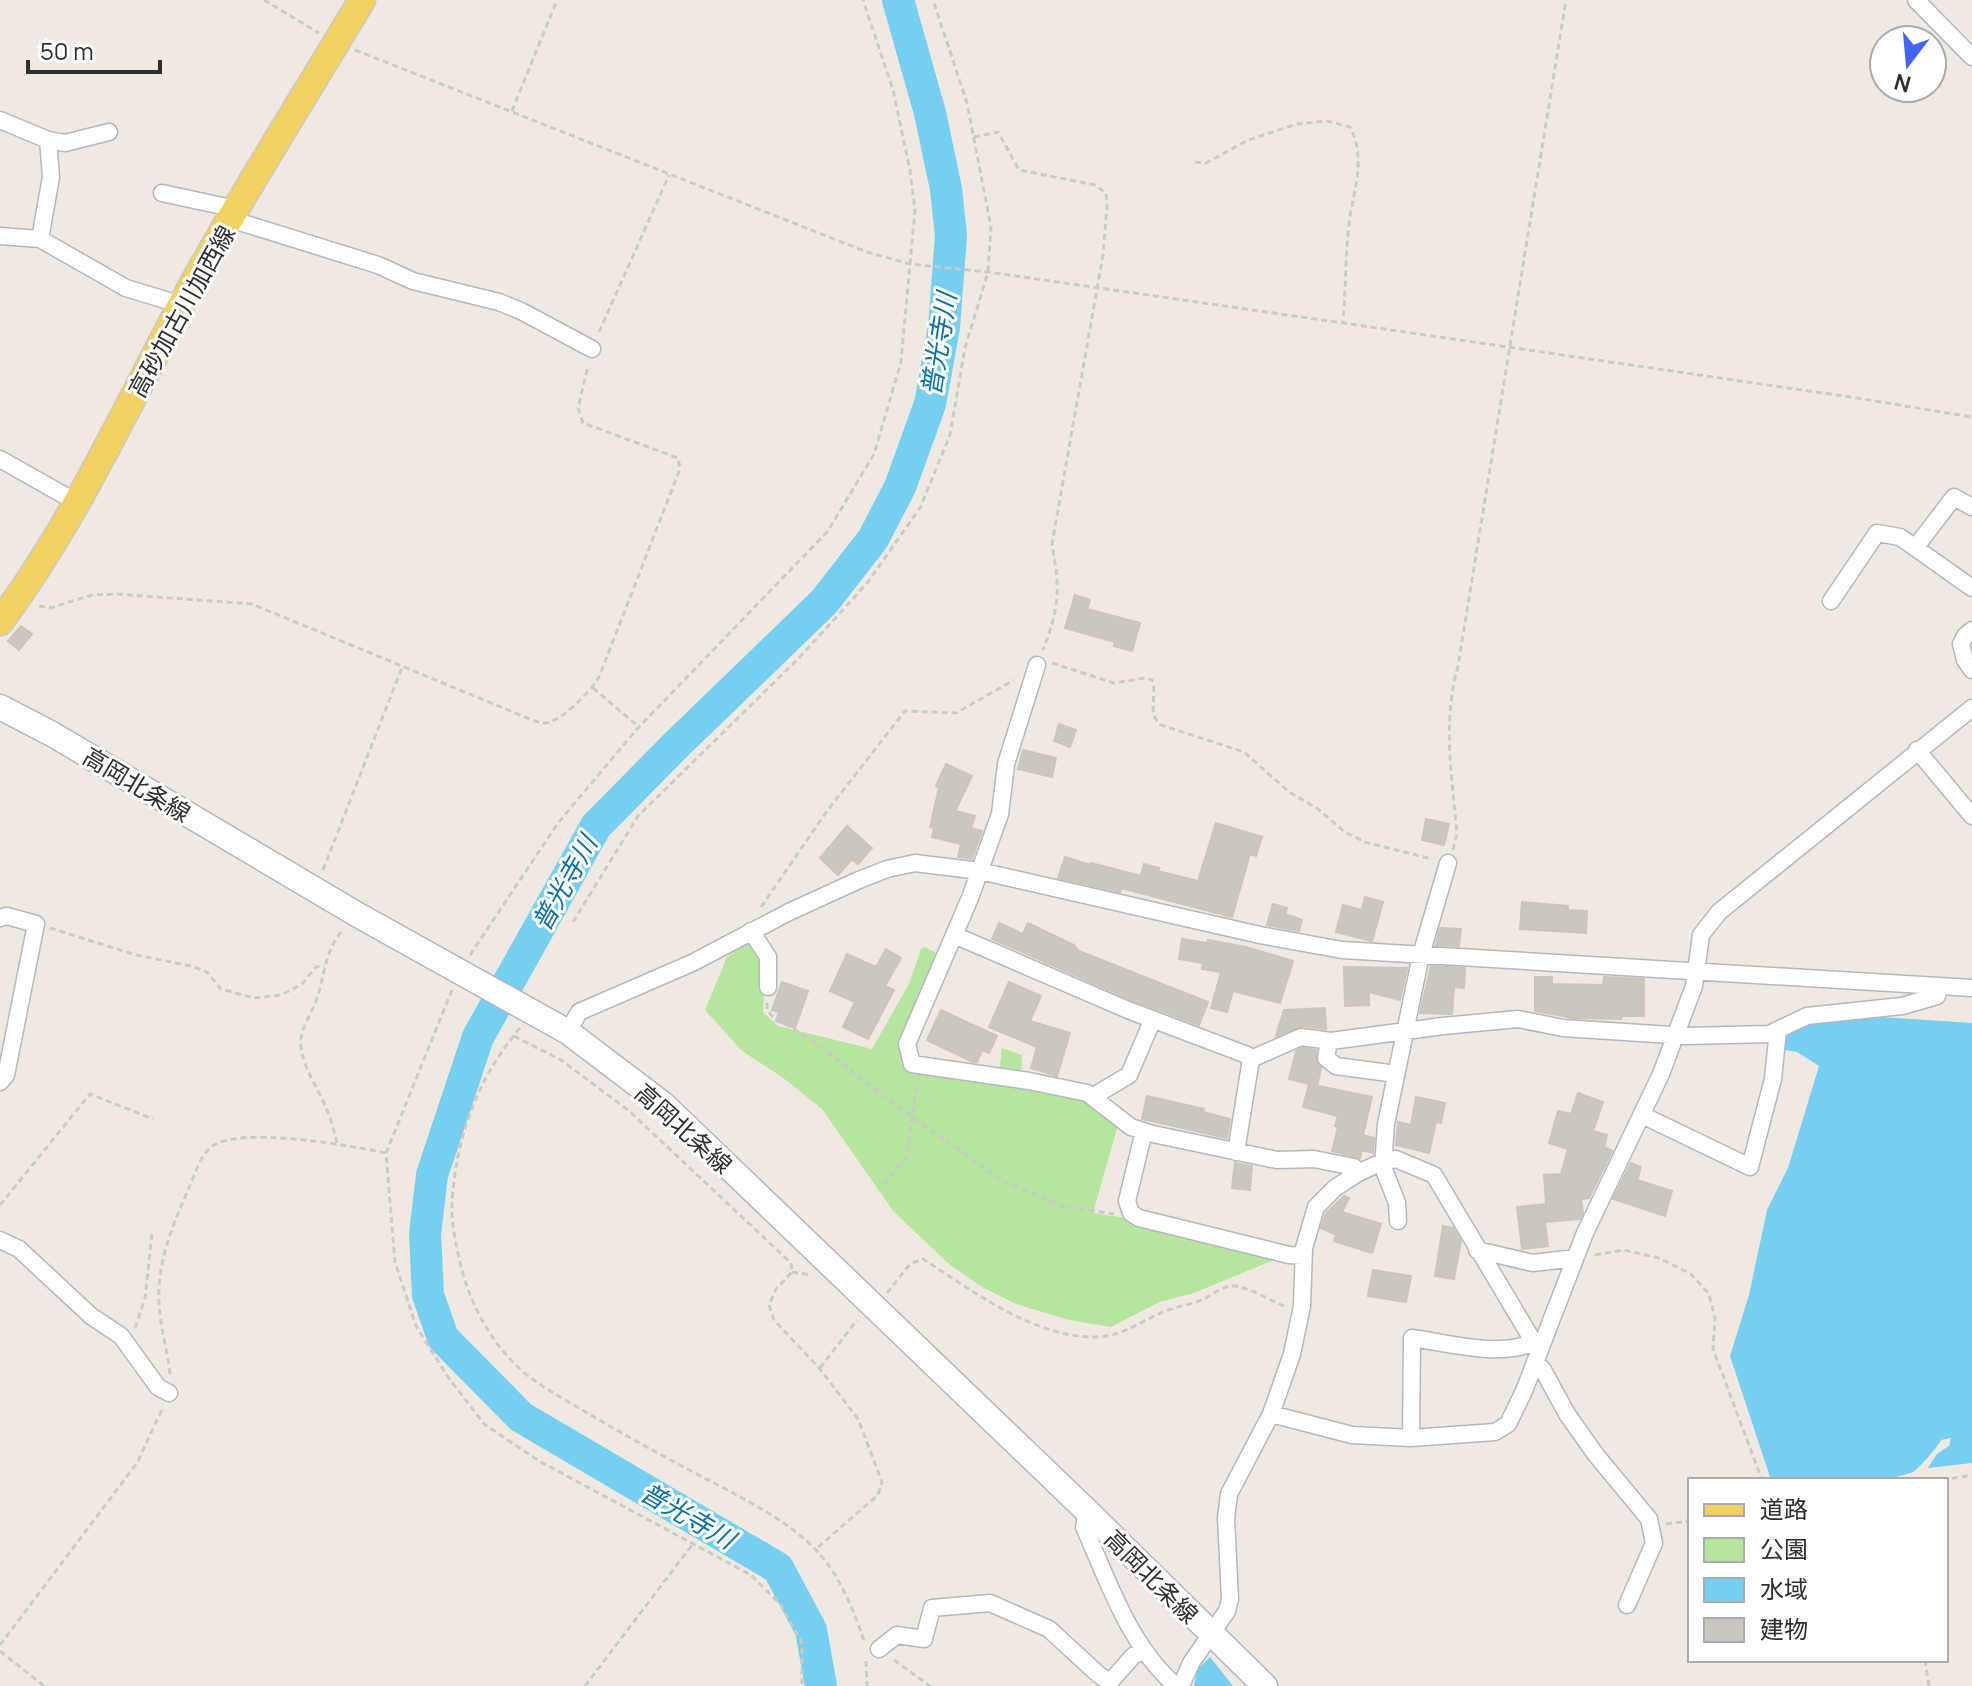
<svg xmlns="http://www.w3.org/2000/svg" width="1972" height="1686" font-family="Manrope,'Noto Sans JP',sans-serif">
<style>
.green{fill:#b6e59e}
.water{fill:#75cff0}
.lines{fill:none;stroke-linecap:round;stroke-linejoin:round}
.river{stroke:#75cff0;stroke-width:32}
.building{fill:#cbc7bf;stroke:#cbc5ba;stroke-width:2}
.street-casing{stroke:#b4b7c1;stroke-width:19}
.secondary-casing{stroke:#b4b7c1;stroke-width:27}
.primary-casing{stroke:#c9c9c9;stroke-width:29}
.path{stroke:#c9c9c9;stroke-width:3;stroke-dasharray:6 4;stroke-linecap:butt}
.street{stroke:#fff;stroke-width:16}
.secondary{stroke:#fff;stroke-width:24}
.primary{stroke:#f2d163;stroke-width:26}
.labels{text-anchor:middle;dominant-baseline:central;stroke-width:6;stroke-linejoin:round;paint-order:stroke}
.street-label{font-size:24px;fill:#2e2e2e;stroke:#fff}
.water-label{font-size:26px;font-style:italic;fill:#0d6fa3;stroke:#fff}
</style>
<rect width="100%" height="100%" fill="#efe9e1"/>
<path class="green" d="M749 941 766 958 763 1012 778 1026 872 1049 909 984 921 949 924 947 935 952 937 958 908 1065 998 1080 1002 1048 1022 1055 1021 1084 1088 1097 1118 1125 1093 1213 1131 1219 1276 1259 1194 1293 1159 1302 1111 1327 1069 1320 1016 1304 982 1287 949 1264 894 1212 822 1109 782 1077 742 1051 705 1010 727 957Z"/>
<path class="water" d="M1865 1016 1972 1023V1463L1928 1468 1937 1454 1949 1446 1951 1438 1941 1440C1939 1445 1918 1470 1913 1472 1876 1486 1811 1480 1771 1480L1730 1356 1749 1295 1767 1210 1788 1168 1819 1066 1797 1052 1785 1050C1779 1017 1843 1018 1865 1016Z
M1210 1657 1233 1686H1194L1197 1670Z"/>
<g class="lines">
<path class="river" d="M821 1686 811 1630 778 1568 521 1417 443 1338 428 1295 425 1234 432 1175 478 1037 596 826 677 744 824 602 873 539 900 487 930 404 944 327 951 236 946 189 930 113 898 0"/>
</g>
<path class="building" d="M1075 595 1090 600 1087 609 1140 623 1132 651 1114 646 1115 642 1065 628Z
M21 626 32 634 19 650 8 641Z
M1059 724 1076 730 1070 747 1054 741Z
M1023 750 1056 758 1052 777 1018 769Z
M946 764 972 776 955 811 975 816 971 828 982 831 972 859 958 857 961 844 932 837 934 828 930 827 939 788 936 786Z
M1426 819 1449 824 1444 845 1422 840Z
M1216 823 1262 837 1256 856 1250 854 1232 917 1121 888 1120 892 1058 878 1065 857 1090 865 1091 863 1141 876 1144 864 1159 868 1158 871 1198 881Z
M847 826 872 848 858 864 852 859 838 875 820 858Z
M1365 897 1383 902 1372 941 1336 932 1343 905 1362 910Z
M1522 902 1568 906V910L1587 911 1586 933 1520 929Z
M1273 904 1287 908 1285 914 1302 920 1299 931 1267 925Z
M999 923 1023 934 1028 923 1074 945 1079 951 1208 1002 1199 1025 1132 1000 992 939Z
M1440 928 1461 929 1459 946 1436 945Z
M1182 939 1207 943 1208 940 1246 947 1293 961 1280 1003 1233 991 1227 1012 1211 1008 1221 972 1202 969 1203 963 1179 959Z
M886 949 901 958 885 986 894 990 868 1039 843 1027 855 1002 830 991 847 954 876 967Z
M1431 966 1465 968 1464 988 1454 987 1452 1014 1420 1013Z
M1344 967 1407 968 1400 1000 1369 992V1005L1345 1006Z
M1535 977H1552V984L1603 985 1604 977 1644 979V1016H1621V1019L1573 1018 1535 1011Z
M782 982 808 991 795 1028 776 1021 779 1012 772 1010Z
M1009 982 1041 996 1030 1021 1070 1033 1057 1076 1031 1068 1037 1047 989 1027Z
M1325 1008 1326 1029 1302 1026 1276 1036 1284 1010Z
M941 1010 997 1036 989 1053 982 1050 977 1062H973L927 1040Z
M1303 1048 1316 1050V1061L1321 1068 1317 1086 1289 1079 1296 1051Z
M1309 1084 1372 1097 1363 1135 1374 1138 1373 1153 1362 1150 1360 1158 1332 1151 1338 1127 1335 1126 1338 1116 1303 1107Z
M1578 1093 1603 1102 1593 1131 1607 1135 1604 1147 1612 1151 1589 1198 1581 1199 1583 1213 1580 1219 1545 1222 1548 1246 1522 1249 1517 1207 1546 1204 1544 1175 1561 1174 1568 1149 1549 1143 1558 1111 1571 1114Z
M1147 1096 1204 1109 1203 1112 1230 1119 1227 1138 1142 1119Z
M1416 1097 1445 1103 1441 1123 1436 1122 1429 1153 1396 1145 1398 1122 1411 1125Z
M1235 1163 1252 1166 1250 1190 1232 1188Z
M1631 1163 1641 1167 1637 1180 1672 1191 1665 1216 1613 1199Z
M1344 1196 1349 1198 1342 1212 1381 1224 1372 1253 1334 1241 1336 1235 1321 1228 1326 1213Z
M1443 1226 1453 1228 1461 1241 1454 1279 1435 1276Z
M1373 1270 1411 1276 1406 1302 1368 1296Z"/>
<g class="lines">
<defs>
<path id="street" d="M1916 0 1972 57
M0 120 48 140 65 143 109 132
M162 193 236 209
M230 219 378 265 413 281 499 302 521 311 592 349
M0 236 40 239 126 288 182 305
M40 239 51 177 48 140
M0 459 76 502
M1915 548 1954 497 1972 507
M1831 601 1877 533 1900 537 1972 588
M1972 630 1965 636 1961 644 1965 660 1972 670
M1037 665 1006 764 1000 814 970 898 907 1044 912 1064 1029 1081 1087 1093 1131 1127 1153 1134 1277 1160 1314 1159 1354 1167 1358 1173
M1917 750 1972 816
M0 918 7 916 36 924 6 1075 0 1082
M751 931 768 957V987
M954 935 1128 1010 1247 1055 1251 1059 1236 1152
M568 1032 579 1012 692 963 789 912 859 880 887 869 915 863 980 871 1260 935 1342 950 1972 988
M1329 1041 1326 1058 1336 1066 1396 1074
M1251 1059 1301 1037 1331 1041 1443 1026 1518 1019 1563 1028 1687 1036 1769 1034 1807 1016 1902 1006 1937 996 1939 986
M1092 1097 1129 1075 1153 1019
M1642 1115 1750 1167 1773 1079 1778 1030
M1144 1131 1127 1201 1131 1213 1139 1218 1289 1255 1303 1256
M1398 1221 1397 1203 1383 1167 1386 1124 1421 955 1448 863
M0 1240 19 1249 91 1316 121 1336 158 1387 169 1393
M1477 1250 1533 1263 1575 1258
M1535 1362 1543 1370 1567 1414 1596 1455 1649 1519 1654 1543 1627 1605
M1271 1414 1352 1435 1411 1438 1495 1432 1508 1424 1524 1391 1585 1233 1661 1074 1694 986 1701 935 1719 912 1972 708
M1411 1438 1412 1338C1449 1343 1499 1358 1534 1342
M1087 1511 1084 1527C1109 1583 1129 1645 1176 1686
M879 1649 897 1635 924 1639 932 1608 990 1603 1049 1629 1099 1675 1110 1682 1133 1656 1144 1650
M1181 1686 1191 1663 1227 1611 1230 1599 1226 1518 1229 1494 1271 1414 1292 1354 1302 1306 1304 1248 1316 1207 1335 1188 1358 1173 1384 1161 1396 1159 1434 1175 1539 1351"/>
<path id="secondary" d="M0 707 52 734 358 915 568 1032 663 1104 1087 1511 1265 1686"/>
<path id="primary" d="M0 622C72 525 124 413 180 307 237 202 301 102 362 0"/>
</defs>
<use href="#street" class="street-casing"/>
<use href="#secondary" class="secondary-casing"/>
<use href="#primary" class="primary-casing"/>
<path class="path" d="M264 0 319 33
M355 50 867 252 910 264 988 272 1343 323 1857 398 1972 417
M512 111 557 0
M974 137 998 132 1019 170 1095 185 1106 193 1107 206 1103 255 1052 544C1060 590 1060 606 1043 650
M1195 162 1206 163 1248 140 1297 124 1327 121 1350 127C1367 160 1353 190 1349 224 1345 257 1346 290 1343 323
M599 332 669 175
M39 606 50 608 92 595 117 594 252 604 525 717C530 719 538 723 544 723 559 724 592 690 599 677L680 469 678 458 583 423 578 408 588 366
M1052 663 1114 683 1145 678 1152 680C1158 696 1146 713 1161 725L1244 752 1289 792 1318 809 1346 833 1368 843 1432 859
M593 688 639 727
M1453 850 1457 833C1452 775 1442 725 1458 666L1566 0
M323 870 403 665
M761 907 827 811 905 711 956 713 1014 680
M573 922 638 816 799 658 868 582 920 508 950 435 965 348 988 272 991 227 967 103 933 0
M50 928 136 955 191 966 207 972 221 989 254 998 281 995 302 984 316 967 324 966
M470 955 558 823 637 729 828 531 874 454 901 362 915 210 910 170 893 90 863 0
M452 990 386 1153 395 1262 416 1326 448 1377 484 1424 539 1461 751 1575 781 1605 802 1643V1686
M767 1003V1009L772 1016 819 1045 882 1095 1002 1181 1062 1206 1114 1214
M520 1028C480 1075 458 1131 453 1192 450 1216 454 1235 459 1258 467 1295 484 1331 510 1359 529 1380 555 1394 579 1408 624 1435 670 1460 716 1484 750 1502 785 1520 812 1546 838 1571 853 1608 864 1641
M514 1036 561 1060 628 1110 791 1263 792 1272 776 1289 769 1305 774 1320 820 1369 858 1419 882 1482 878 1495 816 1549
M337 1143C334 1131 331 1119 326 1108 318 1087 298 1061 301 1038 304 1021 315 1008 319 992 325 969 327 947 344 929
M884 1184 906 1157 918 1081
M0 1205 90 1094 153 1119
M1595 1255 1624 1250 1659 1258 1691 1274 1709 1294 1715 1318 1713 1349 1762 1480
M792 1272 811 1275
M887 1293 910 1264 923 1259C973 1291 1031 1336 1093 1337 1119 1338 1138 1323 1161 1313 1174 1307 1189 1305 1202 1300 1213 1295 1222 1285 1235 1286 1251 1288 1271 1301 1286 1307
M135 1328 145 1298 152 1234
M820 1368 857 1320
M170 1374C168 1354 162 1334 160 1314 154 1270 171 1229 188 1190 194 1177 200 1156 211 1147 240 1125 351 1146 386 1153
M1942 1480 1972 1475
M1666 1524 1690 1521
M0 1645 137 1463 163 1407
M0 1651 44 1686
M894 1660 930 1686
M1925 1660 1929 1686
M866 1661 867 1686
M585 1686 692 1545"/>
<use href="#street" class="street"/>
<use href="#secondary" class="secondary"/>
<use href="#primary" class="primary"/>
</g>
<g class="labels">
<g class="street-label">
<text transform="translate(181 311) rotate(-61)">高砂加古川加西線</text>
<text transform="translate(137 784) rotate(31)">高岡北条線</text>
<text transform="translate(684 1128) rotate(42)">高岡北条線</text>
<text transform="translate(1152 1576) rotate(45)">高岡北条線</text>
</g>
<g class="water-label">
<text transform="translate(938 344) rotate(-81)">普光寺川</text>
<text transform="translate(564 883) rotate(-61)">普光寺川</text>
<text transform="translate(688 1515) rotate(30)">普光寺川</text>
</g>
</g>
<rect x="1688" y="1478" width="260" height="184" fill="#ffffff" stroke="#ababab" stroke-width="2"/>
<rect x="1704" y="1504" width="40" height="12" fill="#f2d163" stroke="#ababab" stroke-width="2"/>
<text x="1760" y="1518" font-size="24" fill="#2e2e2e">道路</text>
<rect x="1704" y="1538" width="40" height="24" fill="#b6e59e" stroke="#ababab" stroke-width="2"/>
<text x="1760" y="1558" font-size="24" fill="#2e2e2e">公園</text>
<rect x="1704" y="1578" width="40" height="24" fill="#75cff0" stroke="#ababab" stroke-width="2"/>
<text x="1760" y="1598" font-size="24" fill="#2e2e2e">水域</text>
<rect x="1704" y="1618" width="40" height="24" fill="#cbc7bf" stroke="#ababab" stroke-width="2"/>
<text x="1760" y="1638" font-size="24" fill="#2e2e2e">建物</text>
<g transform="translate(1908 64) rotate(196)"><circle r="38" fill="#ffffff" stroke="#ababab" stroke-width="2"/>
<path d="M0-6L14 30L0 20L-14 30Z" fill="#4264fb"/>
<text y="-12" font-size="22" font-weight="bold" text-anchor="middle" fill="#2e2e2e">N</text>
</g>
<path d="M28 60v12h132v-12" fill="none" stroke="#2e2e2e" stroke-width="4"/>
<text x="40" y="60" font-size="24" fill="#2e2e2e" stroke="#ffffff" stroke-width="6" paint-order="stroke">50 m</text>
</svg>
